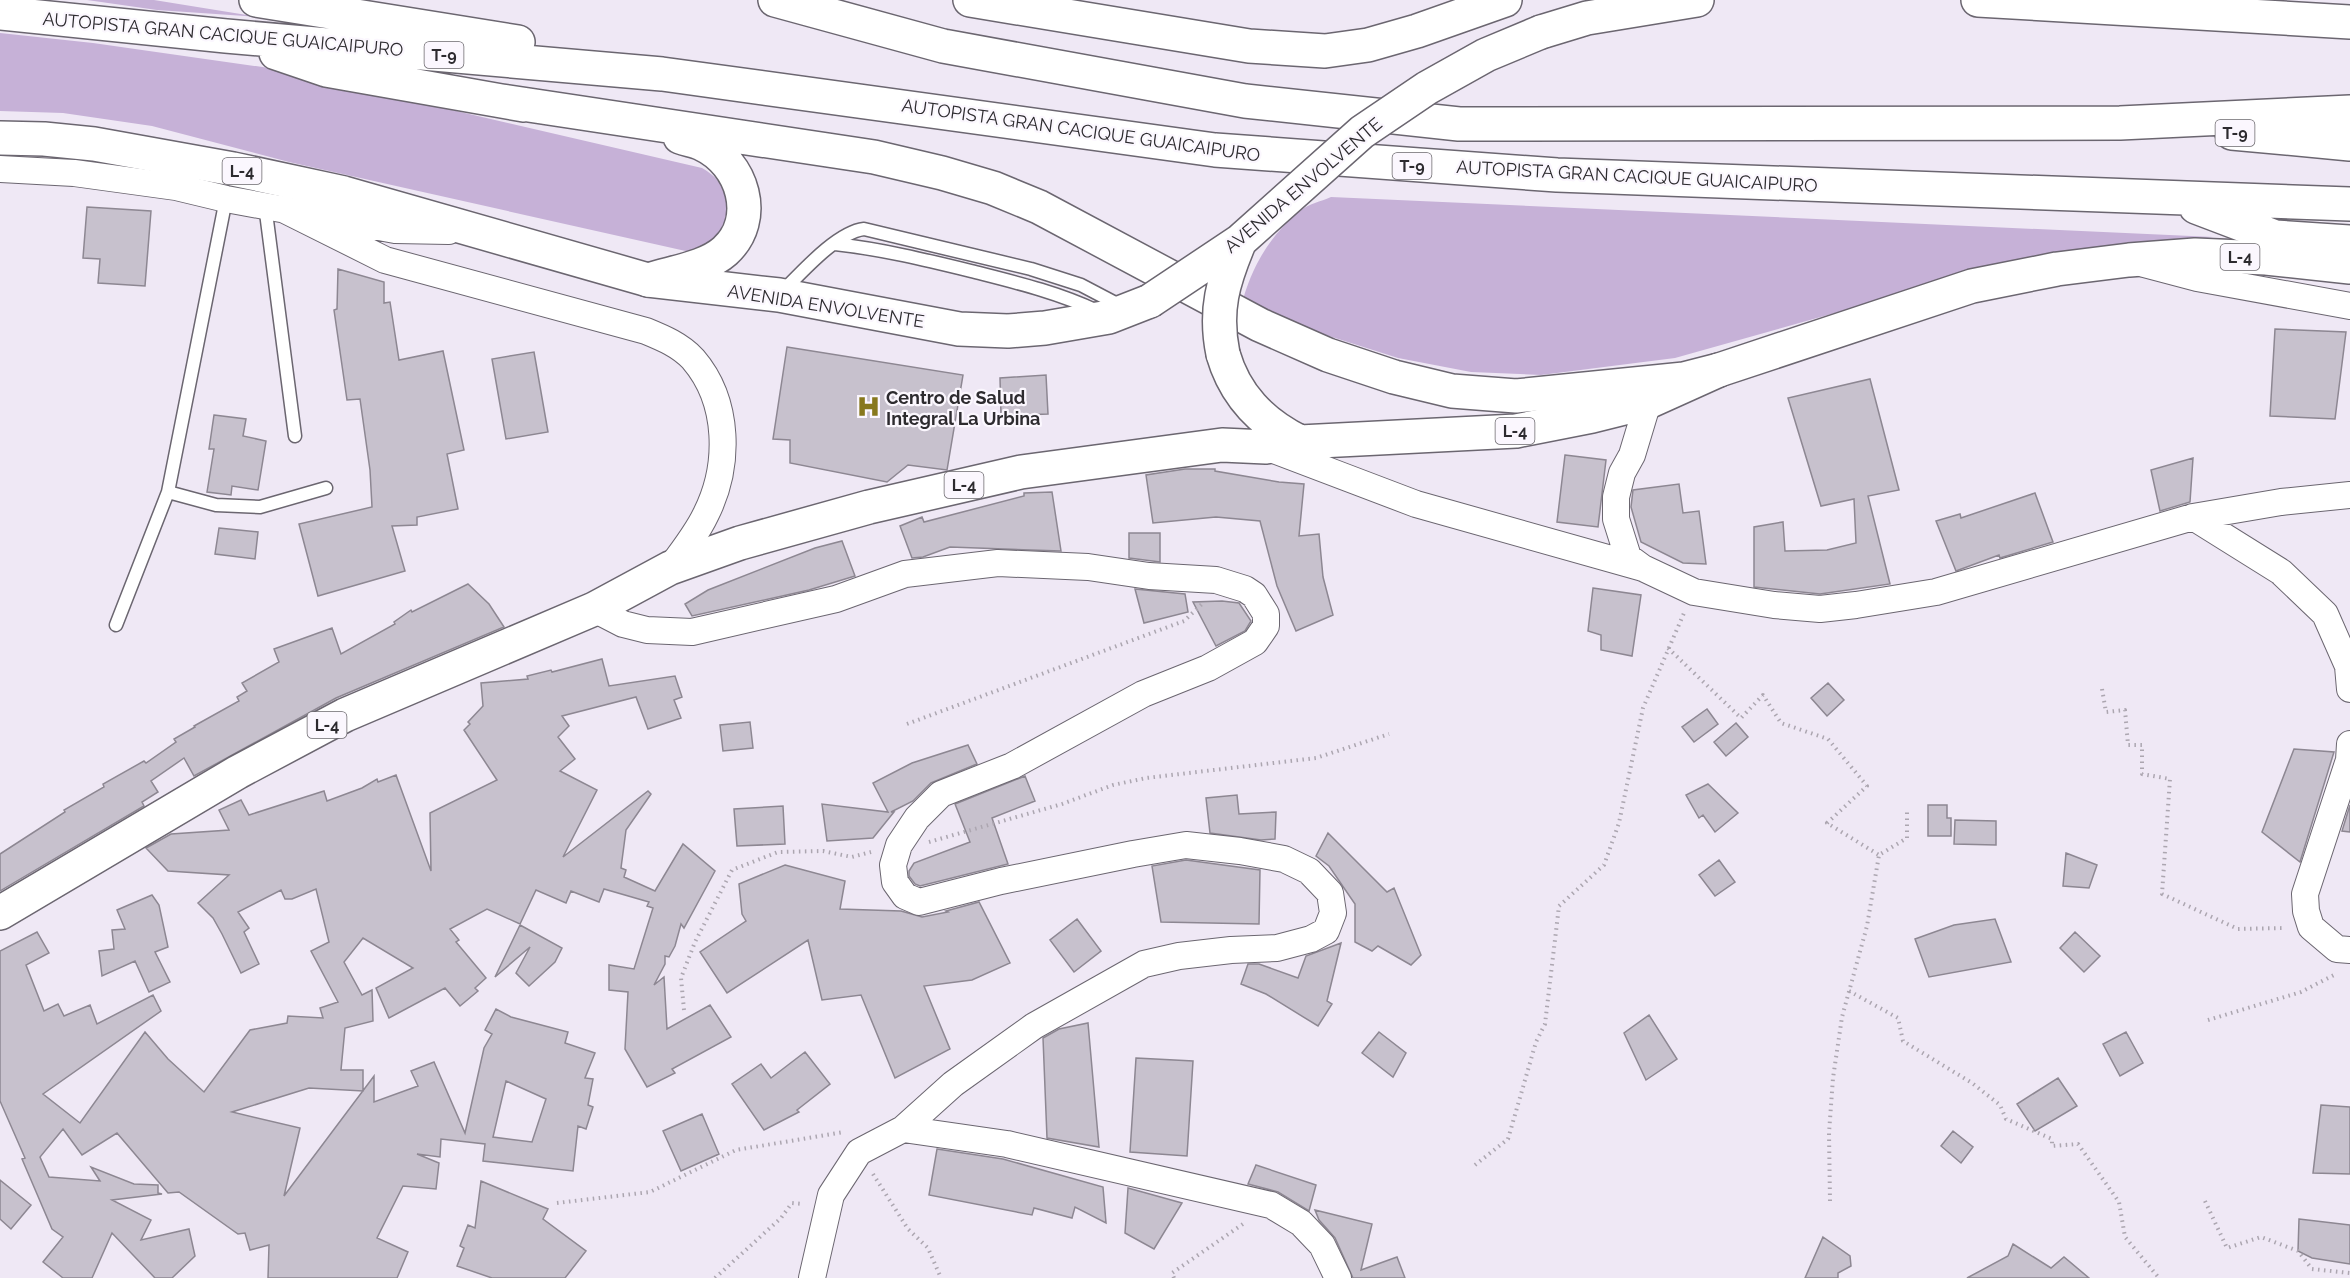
<svg xmlns="http://www.w3.org/2000/svg" width="2350" height="1278" font-family="Raleway,sans-serif">
<style>
.green{fill:#c6b1d7}
.building{fill:#c7c1cd;stroke:#8d8792;stroke-width:1.5;fill-rule:evenodd}
.lines{fill:none;stroke-linecap:round;stroke-linejoin:round}
.service-casing{stroke:#6b6670;stroke-width:15}
.minor-casing{stroke:#6b6670;stroke-width:28}
.primary-casing{stroke:#6b6670;stroke-width:36}
.motorway-casing{stroke:#6b6670;stroke-width:36}
.path{stroke:#aca6b0;stroke-width:4;stroke-dasharray:1.5 4.5;stroke-linecap:butt}
.service{stroke:#fff;stroke-width:12}
.minor{stroke:#fff;stroke-width:26}
.primary{stroke:#fff;stroke-width:33}
.motorway{stroke:#fff;stroke-width:33}
.primary-bridge-casing{stroke:#6b6670;stroke-width:36;stroke-linecap:butt}
.primary-bridge{stroke:#fff;stroke-width:33}
.labels{text-anchor:middle;dominant-baseline:central;stroke-width:4.5;stroke-linejoin:round;paint-order:stroke}
.shield{fill:#fbf7fe;stroke:#6b686d;stroke-width:1.5}
.shield-label{font-size:16px;font-weight:bold;fill:#2d2b2f}
.street-label{font-size:18px;fill:#2d2b2f;stroke:#fbf7fe}
.poi-label{font-size:18px;font-weight:bold;fill:#2d2b2f;stroke:#fbf7fe;text-anchor:start}
</style>
<rect width="100%" height="100%" fill="#efe8f5"/>
<path class="green" d="M87 0H154L259 17 157 10Z
M0 33 93 43 276 69 702 168C728 183 727 198 730 225L699 254 289 162 152 126 63 113 0 111Z
M1331 197 2213 237 2053 258 1987 270 1675 358 1541 375 1471 372 1398 358 1307 329 1242 303C1252 266 1270 235 1301 210 1309 204 1322 201 1331 197Z"/>
<path class="building" d="M87 207 151 211 145 286 98 283 100 259 83 258Z
M338 269 384 282V303L390 302 399 360 443 351 464 450 447 454 458 509 417 517V525L392 526 405 571 318 596 299 524 372 507 370 470 360 399 347 400 334 310 337 309Z
M2275 329 2346 332 2335 419 2270 416Z
M787 347 963 375 947 470 908 465 887 482 790 463V440L773 439Z
M534 352 548 432 506 439 492 359Z
M1046 375 1048 414 1001 416 1000 378Z
M1870 379 1899 490 1868 496 1890 584 1820 594 1754 587V527L1783 522 1785 551 1827 550 1856 543 1854 499 1821 506 1788 398Z
M214 415 246 419 243 436 266 441 258 490 232 486 231 495 207 492 214 449H209Z
M1565 455 1606 460 1598 527 1557 522Z
M2193 458 2190 502 2160 511 2151 470Z
M1185 469H1215V471L1279 482 1304 484 1299 536 1319 534 1323 577 1333 615 1296 631 1277 586 1260 521 1216 517 1153 523 1146 475Z
M1679 484 1683 513 1699 511 1706 564 1683 563 1641 542 1631 507 1633 490Z
M1052 492 1061 551 950 547 923 557 912 558 900 526 922 517 924 522 1024 496V493Z
M2035 493 2053 542 2000 558 1999 555 1956 571 1936 521 1960 514 1961 518Z
M219 528 258 532 255 559 215 554Z
M1129 533H1160V562L1129 558Z
M842 541 855 576 809 590 692 616 685 604 708 590 815 548Z
M468 584 489 604 504 627 336 698 194 776 184 758 151 781 158 792 142 802 144 806 0 891V854L65 812 64 810 104 787 103 784 144 761 146 763 176 742 174 739 195 727 194 726 239 701 237 697 247 691 242 683 279 662 274 649 332 628 341 654 395 624 394 622 411 610 412 612Z
M1593 588 1641 595 1632 656 1601 650V635L1588 631Z
M1135 589 1185 594 1188 612 1144 623Z
M1222 601 1239 603 1251 621 1245 631 1216 646 1193 602Z
M602 659 609 686 675 676 682 697 674 700 681 718 648 729 636 697 562 716 569 726 558 737 575 759 560 771 597 790 563 857 648 791 651 794 626 830 621 868 626 870 624 877 655 891 683 844 715 871 684 928 681 924 675 946 669 957 665 956V964L654 985 664 977 667 1029 710 1005 731 1037 672 1069 675 1073 647 1087 625 1049 628 992 609 990V965L634 969 653 908 647 906 649 902 604 889 599 902 571 891 566 903 536 890 520 924 487 909 450 929 459 940 456 942 486 978 475 988 478 991 460 1006 445 988 389 1018 376 988 413 968 363 938 344 962 362 995 372 990 373 1021 345 1028 341 1070H363V1091L309 1088 232 1112 300 1128 284 1196 374 1076V1102L418 1086 411 1071 434 1062 465 1133 484 1048 492 1034 485 1030 496 1009 511 1017 568 1032 565 1043 595 1053 585 1078 593 1079 588 1105 593 1107 586 1129 578 1126 573 1171 483 1161 485 1144 441 1139 440 1157 417 1154 439 1163 436 1189 403 1186 377 1238 408 1252 397 1278H268L269 1245 250 1250 245 1233 238 1234 179 1192 168 1193 117 1133 82 1155 63 1129 40 1157 49 1177 100 1181 91 1167 134 1184 158 1185V1193L162 1194 112 1200 151 1220 141 1240 189 1229 195 1256 172 1278H155L112 1233 92 1278H63L43 1262 63 1237 52 1229 22 1159 25 1158 0 1101V951L37 932 49 953 26 965 44 1011 58 1004 64 1016 90 1005 97 1024 153 995 161 1011 43 1094 80 1123 145 1032 168 1059 204 1092 250 1030 287 1023 288 1016 323 1018 320 1008 338 1002 311 951 329 942 316 889 292 899H285L281 890 238 912 249 928 244 932 259 964 241 973 222 934 213 918 198 903 229 875 168 871 146 848 171 834 229 830 219 810 241 800 249 815 324 791 327 801 362 788 377 779 378 782 396 775 431 871 430 813 497 780 464 730 470 724 468 722 483 706 481 683 528 679 527 676 551 670 552 672ZM506 1081 546 1099 532 1142 493 1137Z
M1828 683 1844 700 1827 716 1811 698Z
M1707 709 1718 724 1694 742 1682 727Z
M750 722 753 748 723 751 720 725Z
M1736 723 1748 737 1726 756 1714 742Z
M968 745 977 764 931 783 913 801 891 812H894L873 838 827 841 822 804 888 812 873 783 912 763Z
M2294 749 2334 752 2300 862 2262 832Z
M1025 776 1035 801 992 818 1008 864 920 886 915 884 909 876V871L914 863 970 842 955 804Z
M1708 784 1738 813 1715 832 1703 815 1699 818 1686 795Z
M1237 795 1239 814 1276 812 1275 839 1261 840 1210 833 1206 798Z
M1928 805H1947V818H1951V836H1928Z
M2350 805V832L2342 831Z
M783 806 785 844 737 846 734 809Z
M1955 820 1996 821V845L1954 844Z
M1328 833 1387 892 1394 888 1421 955 1411 965 1378 946 1372 951 1355 942V904L1329 866 1316 856Z
M2066 853 2097 865 2089 888 2063 886Z
M1186 860 1260 870 1259 924 1161 922 1152 866Z
M1719 860 1735 882 1715 896 1699 875Z
M785 865 845 881 840 909 901 911 922 917 948 912 946 911 979 902 1010 963 972 980 924 986 950 1049 895 1078 861 995 822 1000 808 940 727 993 700 952 746 921 742 914 739 884Z
M152 895 159 905 168 947 155 952 170 982 149 992 135 961 102 976 99 951 114 949 112 930 125 929 117 910Z
M1077 919 1101 951 1074 972 1050 940Z
M1995 919 2011 962 1929 977 1915 939 1954 925Z
M520 925 562 948 555 962 529 986 516 973 530 947 495 977Z
M2075 932 2100 956 2084 972 2060 948Z
M1341 943 1327 1001 1332 1004 1318 1026 1266 994 1241 984 1248 964H1259L1298 978 1306 956Z
M1649 1015 1677 1059 1646 1080 1624 1033Z
M1088 1023 1099 1147 1047 1138 1043 1038 1059 1029Z
M1379 1032 1406 1053 1393 1077 1362 1053Z
M2126 1032 2143 1063 2120 1076 2103 1044Z
M805 1052 830 1084 797 1110 799 1112 764 1130 732 1084 761 1064 771 1078Z
M1136 1058 1193 1061 1187 1156 1130 1152Z
M2058 1078 2077 1106 2035 1131 2017 1104Z
M2321 1105 2350 1107V1174L2313 1173Z
M702 1114 719 1154 681 1171 663 1131Z
M1953 1131 1973 1147 1961 1163 1941 1146Z
M937 1149 1003 1159 1103 1187 1106 1223 1075 1207 1072 1218 1034 1208 1032 1215 929 1195Z
M1256 1165 1316 1185 1309 1211 1278 1192 1248 1184Z
M0 1180 31 1205 11 1229 0 1219Z
M481 1181 548 1209 543 1219 586 1251 565 1278H492L457 1266 464 1248 460 1246 468 1225 475 1228Z
M1128 1188 1182 1203 1154 1249 1125 1233Z
M1315 1210 1372 1224 1361 1270 1397 1257 1405 1278H1353L1335 1238 1319 1220Z
M2299 1219 2350 1225V1264L2312 1258 2298 1251Z
M1823 1237 1850 1256 1851 1266 1838 1273V1278H1805Z
M2013 1244 2051 1268 2064 1257 2089 1278H1967L2008 1256Z"/>
<g class="lines">
<defs>
<path id="service" d="M265 205 295 436
M835 244C881 249 926 260 971 271 1014 282 1057 292 1097 311
M782 292C801 273 837 232 864 229L1031 269 1081 285 1121 306
M168 492 216 505 260 507 326 488
M116 625 168 492 226 199"/>
<path id="minor" d="M0 169 74 173 176 187 226 199 395 230 449 231
M283 209 385 260 646 331C663 338 680 345 693 359 730 402 730 466 706 514 697 533 683 551 670 568
M2144 264 2197 278 2350 306
M1266 447 1416 504 1643 568 1694 592 1774 605 1820 609 1856 605 1936 592 2193 517 2281 502 2350 495
M2193 517 2281 572 2325 614 2348 666 2350 689
M1643 568 1628 557 1616 519V497L1622 473 1632 455 1648 402
M594 609 623 624 647 630 692 632 836 599 905 574 998 563 1088 567 1149 576 1216 580 1245 589 1254 595 1266 614V626L1255 642 1208 668 1143 694 1012 766 941 794 917 818 899 845 893 865 895 882 905 896 919 902 1001 881 1133 854 1186 845 1240 851 1284 859 1309 871 1330 893 1333 913 1326 931 1311 939 1277 948 1231 950 1179 956 1144 964 1034 1026 953 1084 903 1129 859 1152 831 1195 812 1278
M2350 744 2349 760 2305 894 2306 911 2311 927 2337 949 2350 950
M903 1129 1007 1144 1271 1205 1301 1223 1322 1245 1338 1278"/>
<path id="primary" d="M1978 0 2350 22
M1541 32 1587 18 1697 0
M0 138 44 139 94 144 233 169 344 193 648 280 779 295 959 329 1008 331 1045 328 1109 317 1150 301
M1223 354C1235 396 1262 423 1300 442
M0 913 238 772 345 715 594 609 670 568 740 543 869 507 1021 472 1222 445 1266 447 1300 442 1516 431 1592 416 1648 402 1719 370 1972 286 2057 269 2129 260 2195 255 2266 258 2350 267"/>
<path id="motorway" d="M256 0 518 42
M775 0 943 46 1245 101 1459 124 2120 123 2350 112
M970 0 1249 46 1325 51 1368 45 1417 31 1505 0
M0 13 226 36 662 74 1215 150 1557 175 2350 204
M276 53 326 70 524 105
M502 101 874 157 942 173 993 188 1039 207 1260 325 1328 355 1394 377 1452 391 1516 396 1684 379 1719 370
M2232 133 2350 144
M2196 207 2275 237 2350 242
M648 280C673 272 706 268 725 251 760 219 743 163 702 144 696 141 688 140 680 137"/>
</defs>
<use href="#service" class="service-casing"/>
<use href="#minor" class="minor-casing"/>
<use href="#primary" class="primary-casing"/>
<use href="#motorway" class="motorway-casing"/>
<path class="path" d="M1668 648 1741 718 1763 695 1781 723 1828 739 1867 786 1827 823 1879 855
M2102 689 2106 712 2125 710 2128 745H2142V774L2170 779 2162 894 2238 929 2286 928
M907 724 1184 621 1202 604
M929 842 1062 804 1113 785 1146 778 1316 758 1389 734
M1849 991 1898 1018 1903 1041 1972 1083 2000 1105 2006 1119 2052 1139V1146L2078 1144 2119 1202 2125 1237 2159 1278
M684 1010 681 978 695 942 732 870 778 852 823 851 852 857 871 852
M2208 1020 2301 992 2336 974
M1475 1165 1508 1139 1536 1042 1545 1024 1559 906 1604 865 1619 823 1643 708 1684 613
M873 1174 908 1229 928 1248 941 1278
M1830 1201 1829 1133 1833 1078 1842 1017 1867 926 1879 855 1907 838V812
M2205 1201 2227 1248 2261 1237 2298 1251 2312 1269 2350 1273
M557 1203 650 1192 736 1150 844 1132
M715 1278 781 1218 792 1203 804 1204
M1174 1278 1172 1273 1243 1224"/>
<use href="#service" class="service"/>
<use href="#minor" class="minor"/>
<use href="#primary" class="primary"/>
<use href="#motorway" class="motorway"/>
<defs>
<path id="primary-bridge" d="M1150 301 1240 241 1362 132 1427 88 1486 55 1541 32
M1223 354C1214 310 1223 281 1240 241"/>
</defs>
<use href="#primary-bridge" class="primary-bridge-casing"/>
<use href="#primary-bridge" class="primary-bridge"/>
</g>
<defs>
<symbol id="hospital-bare" viewBox="-9 -9 18 18"><path d="M-5-5h3v3.5h4V-5h3V5h-3V1.5h-4V5h-3Z" fill="#87781d" stroke="#fbf7fe" stroke-width="2.5" paint-order="stroke"/></symbol>
</defs>
<g fill-rule="evenodd">
<use href="#hospital-bare" x="852" y="390" width="33" height="33"/>
</g>
<g class="labels">
<g class="shield">
<rect x="424.5" y="42" width="39" height="26" rx="4.5"/>
<rect x="2215.5" y="120" width="39" height="26" rx="4.5"/>
<rect x="1392.5" y="153" width="39" height="26" rx="4.5"/>
<rect x="222.5" y="158" width="39" height="26" rx="4.5"/>
<rect x="2220.5" y="244" width="39" height="26" rx="4.5"/>
<rect x="1495.5" y="418" width="39" height="26" rx="4.5"/>
<rect x="944.5" y="472" width="39" height="26" rx="4.5"/>
<rect x="307.5" y="712" width="39" height="26" rx="4.5"/>
</g>
<g class="shield-label">
<text x="444" y="55">T-9</text>
<text x="2235" y="133">T-9</text>
<text x="1412" y="166">T-9</text>
<text x="242" y="171">L-4</text>
<text x="2240" y="257">L-4</text>
<text x="1515" y="431">L-4</text>
<text x="964" y="485">L-4</text>
<text x="327" y="725">L-4</text>
</g>
<g class="street-label">
<text transform="translate(223 34) rotate(5)">AUTOPISTA GRAN CACIQUE GUAICAIPURO</text>
<text transform="translate(1081 130) rotate(8)">AUTOPISTA GRAN CACIQUE GUAICAIPURO</text>
<text transform="translate(1637 176) rotate(3)">AUTOPISTA GRAN CACIQUE GUAICAIPURO</text>
<text transform="translate(1303 185) rotate(-40)">AVENIDA ENVOLVENTE</text>
<text transform="translate(826 306) rotate(9)">AVENIDA ENVOLVENTE</text>
</g>
<g class="poi-label">
<text x="886" y="397">Centro de Salud<tspan x="886" dy="21">Integral La Urbina</tspan></text>
</g>
</g>
</svg>
